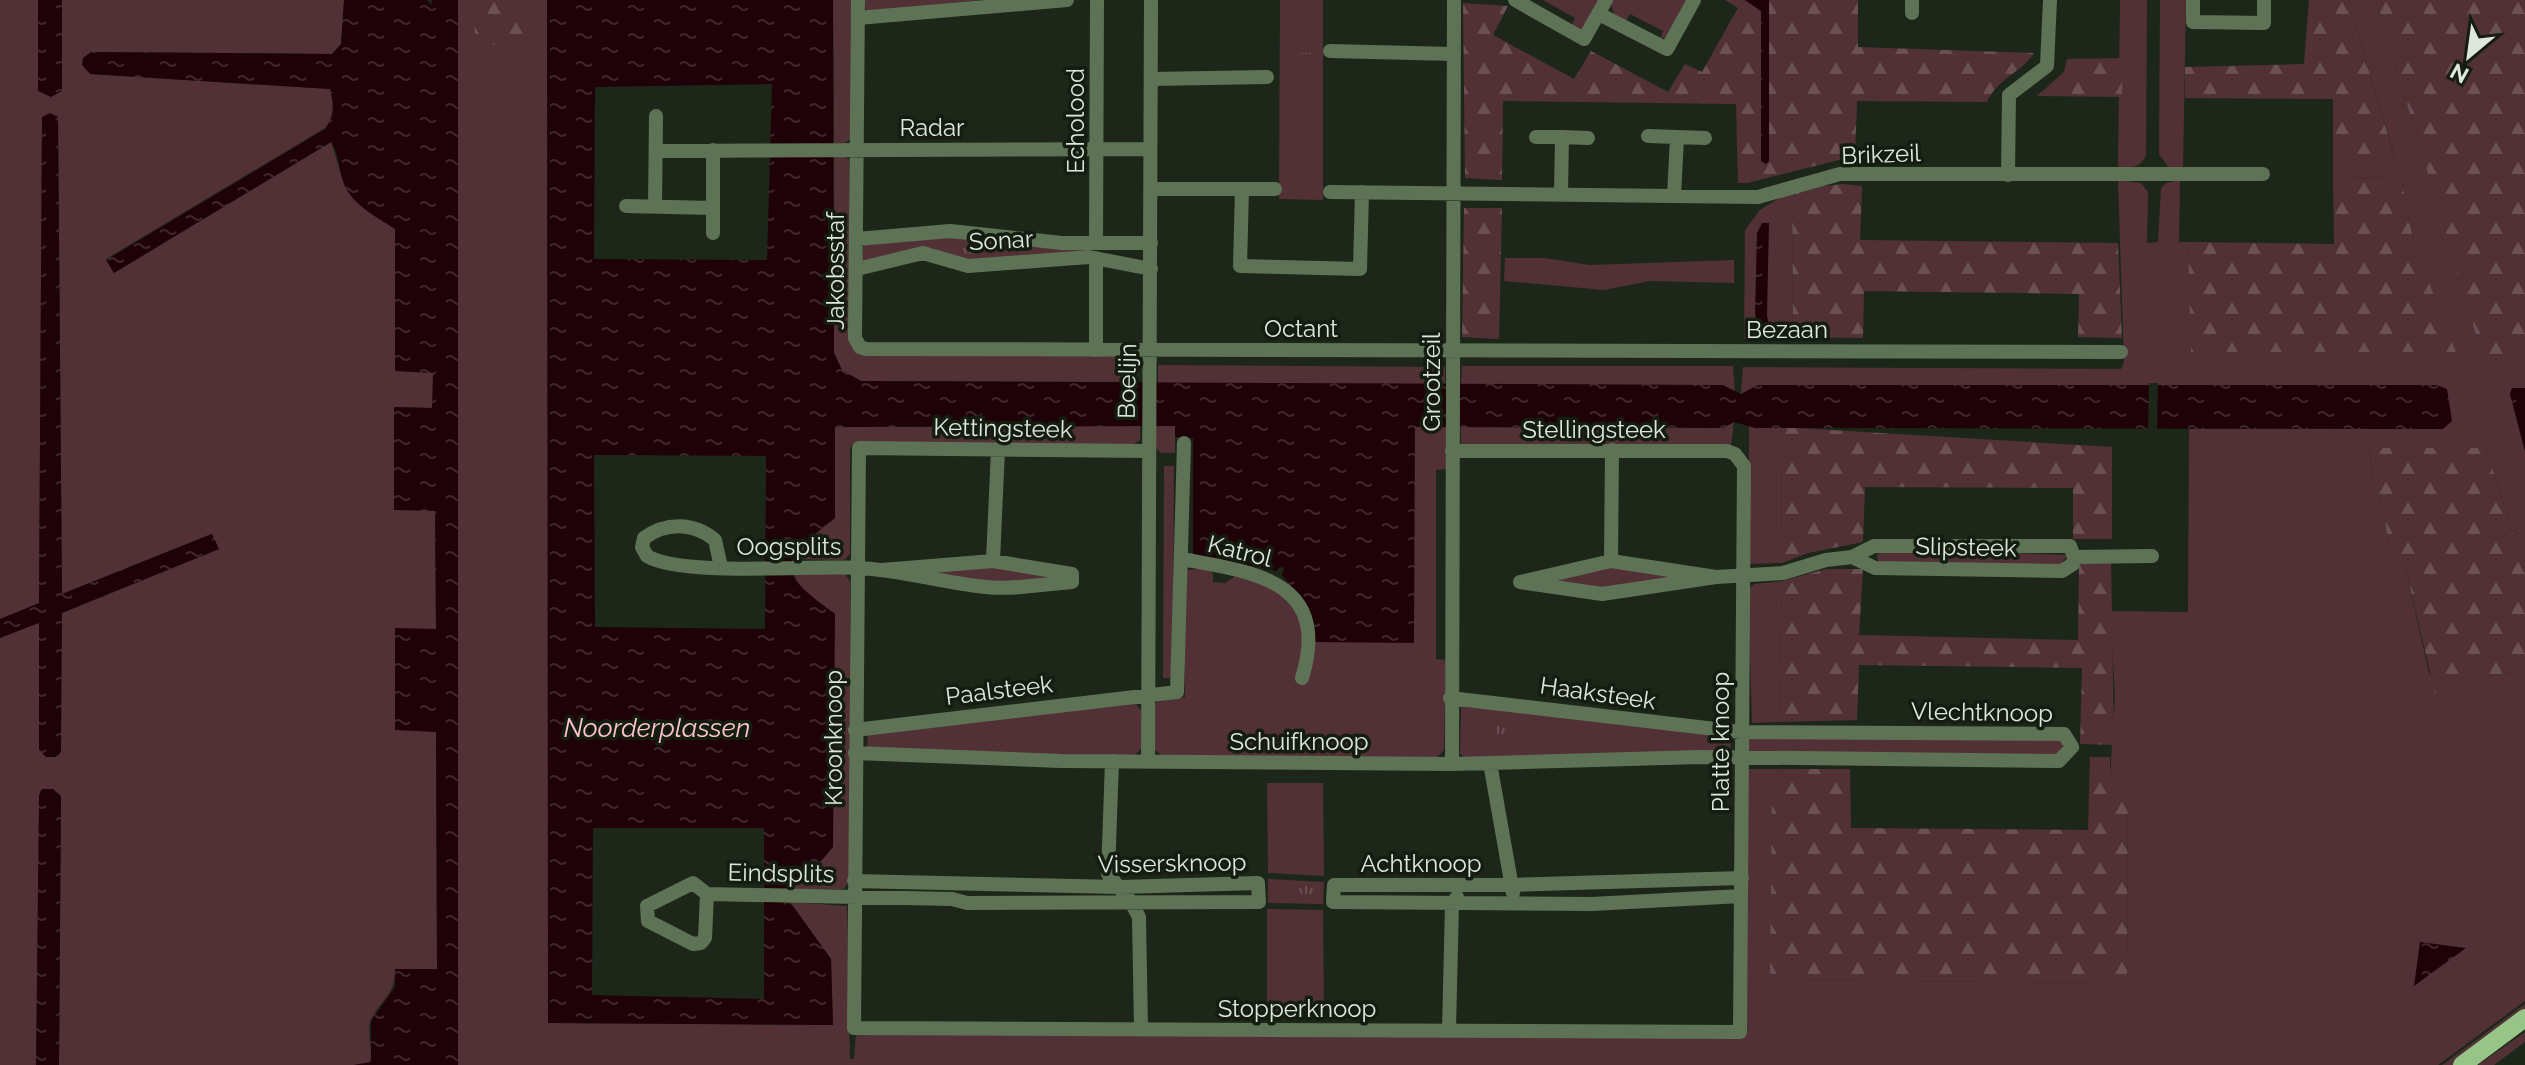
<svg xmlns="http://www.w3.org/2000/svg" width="2525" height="1065" font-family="Raleway,sans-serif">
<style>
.grass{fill:#523136}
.forest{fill:url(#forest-firs)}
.park{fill:url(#park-tufts)}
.water{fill:url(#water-ripples);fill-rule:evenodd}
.pier{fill:#1d2719}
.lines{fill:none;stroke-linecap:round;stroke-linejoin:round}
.minor{stroke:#5e7356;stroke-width:14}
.major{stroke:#97c487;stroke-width:18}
.labels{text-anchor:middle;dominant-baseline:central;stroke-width:7;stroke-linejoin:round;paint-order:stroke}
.street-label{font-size:24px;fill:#dfe6dd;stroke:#141d10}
.water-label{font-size:26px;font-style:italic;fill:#fec4cd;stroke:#141d10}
</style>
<defs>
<pattern id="forest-firs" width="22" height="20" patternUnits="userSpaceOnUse" patternTransform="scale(2)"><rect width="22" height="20" fill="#523136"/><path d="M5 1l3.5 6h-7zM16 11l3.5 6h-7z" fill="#6a4f53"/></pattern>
<pattern id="park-tufts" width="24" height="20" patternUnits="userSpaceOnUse" patternTransform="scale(2)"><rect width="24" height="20" fill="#523136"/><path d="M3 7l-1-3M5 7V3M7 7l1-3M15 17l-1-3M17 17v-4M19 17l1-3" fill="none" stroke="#6a4f53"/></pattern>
<pattern id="water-ripples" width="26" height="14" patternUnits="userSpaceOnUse" patternTransform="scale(2)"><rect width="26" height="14" fill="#1e0208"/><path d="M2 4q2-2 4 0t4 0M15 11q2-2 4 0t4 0" fill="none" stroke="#3e272c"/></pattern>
</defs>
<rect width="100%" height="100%" fill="#1d2719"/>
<path class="grass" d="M0 0H38V91L62 90V0H344L341 44 332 54 91 52 90 74 330 89C334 105 335 115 325 128L106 259 114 273 331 142 345 187 362 206 395 229V371L433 372V408L394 407 435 511 436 630 395 629V729L436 731 437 970 395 969C395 997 381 998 371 1020 365 1034 376 1053 368 1065H59L61 797 57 792 40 791 36 1065H0V638L39 622V750L59 756 62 613 219 549 211 534 62 594 58 117 51 114 42 118 39 604 0 619Z
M458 0H547L549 1023 833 1025 831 959 790 902 847 906 850 1059H854L856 1033 1744 1035 1746 769H1780L1772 782 1771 980 2127 983 2128 778H2110L2115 696 2110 611 2188 612 2189 429H2442L2437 385H1758L1741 394 1743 367 2121 369 2124 362 2118 180 2141 183 2148 192 2147 243 2158 242 2161 188 2166 183 2180 180 2179 242H2188L2192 352H2455L2414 244 2401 177 2333 178V160L2395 158 2348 0H2376L2482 354H2525V388H2512L2510 394 2525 451V572L2486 448 2369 449 2375 492 2380 499 2390 548 2405 566 2429 673 2450 691 2488 676 2525 670V1001L2438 1065H458Z
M833 0H851L850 139 845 143H834Z
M863 0H981L867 12Z
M1280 0H1323V200L1279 199Z
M1543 0H1600L1581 31 1571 26 1575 18Z
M1611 0H1688L1665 38 1660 39 1663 31 1630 14 1626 21 1613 13Z
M2120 0H2147L2146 155C2141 168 2130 168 2118 168Z
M2160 0H2186L2183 169 2169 168 2159 154Z
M834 156H845L849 160V339L854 349 1133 355 1132 362 1139 363 1138 382 861 381 842 370 834 353Z
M1792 190 1793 337 1744 339 1745 230 1760 210Z
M949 234 1088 245V253L989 260 953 258 933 248H921L862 261 864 242Z
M1505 258H1545L1589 265 1734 260V283L1650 281 1604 290 1504 281Z
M1158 365 1445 367V384L1158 383Z
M1462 366H1733L1735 393 1461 384Z
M1734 422 1731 445 1461 446V427L1723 428Z
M1749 425 1781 427 1782 563 1749 564Z
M1140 426V440L1132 445 853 444 850 448V554L844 560 794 559 796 549 835 518V427Z
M1155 426H1175V453H1161L1156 448Z
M1414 427H1446V469L1436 470V659L1446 660 1444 750 1436 758H1165L1155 750 1154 707 1157 702 1185 697 1183 580 1188 570 1207 567 1213 574V582L1225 583 1237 575 1414 643Z
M1164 466H1174L1173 678H1163Z
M1898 549 2068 555 2060 565 1878 562 1877 554Z
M1615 564 1695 578 1603 589 1536 581Z
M986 565 1066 579 989 584 913 572Z
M844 573 850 581V878L844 889H792L793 881 822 860 835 614 799 588 794 574Z
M1782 581 1779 722 1752 723 1748 590 1754 584Z
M1135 703 1141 710V749L1132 757 867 749 868 733Z
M1466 705 1731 737 1730 753 1468 760 1460 754 1461 708Z
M1751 738H2059L2063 746 2058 755 1753 754 1747 750V740Z
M1267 783H1323L1324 876 1268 873Z
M1268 879 1324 882 1323 904 1268 903Z
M1267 909 1323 910 1324 1013 1267 1011Z
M2525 1004V1012L2453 1065H2442Z
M2525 1032V1042L2494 1065H2478Z"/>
<path class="forest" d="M474 0H524V47L475 43Z
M1725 0H1745L1761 11V161L1766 164 1769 161V0H1858V47L2034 53C2021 73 1998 78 1987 102L1857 101 1855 156 1747 183H1738L1736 104 1503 101 1502 180 1465 178 1463 3 1508 6 1493 35 1574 79 1591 51 1668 92 1685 64 1702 72 1738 8Z
M2309 0H2348L2395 159 2333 160V99L2185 98V67L2304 64Z
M2376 0H2525V354L2482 355Z
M2123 58 2122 97 2037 96 2064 72 2067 59Z
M2401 177 2414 244 2456 352H2191L2188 242 2334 244 2333 178Z
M1842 184 1862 186 1860 240 2118 243 2122 338 2078 337 2079 294 1864 291 1863 338 1793 337 1792 190Z
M1464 208H1502L1499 339 1462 337Z
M1781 427 2112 447V539H2073V488L1865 487 1863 542 1808 553 1782 563Z
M2369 448H2486L2525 572V670L2488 676 2450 691 2435 693 2405 566 2390 548 2380 499 2375 492Z
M2079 556 2111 557 2114 745 2080 744 2082 668 1859 665 1857 720 1779 722 1782 581 1826 569H1863L1859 635 2078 640Z
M2090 757H2110V778H2128L2127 983 1770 980 1772 782 1780 769H1850L1851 828 2088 830Z"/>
<path class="park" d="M1299 53H1316V76L1298 75Z
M957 239 980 243 990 253 972 260 946 252 950 242Z
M1618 574 1620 587 1593 588 1592 578Z
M1519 721 1521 737 1498 739 1496 723Z
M1297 893a10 10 0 1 1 20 0a10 10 0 1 1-20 0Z"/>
<path class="water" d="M38 0H62V91L51 97 38 91Z
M344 0H427L431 5 432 0H458V1065H353L371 1062V1021L395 987V969H437L436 732 395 730V628L436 629 435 511 394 510V407L432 408 433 373 395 371V229C378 218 353 205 345 186 338 171 340 155 331 142L114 273 106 260 325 129C335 115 334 105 330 89L90 74 82 65 83 58 91 52 332 54 341 44Z
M547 0H833L834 353 842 370 861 381 1723 385 1741 394 1758 385H2437L2447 389 2452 421 2443 429 1755 428 1734 422 1723 428 1415 427 1414 643 1312 642 1301 600 1282 575 1284 568 1280 567 1276 571 1193 555V438L1175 437V426L835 427V518C779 562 774 570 835 614L833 847 822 860 793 881 790 902 831 959 833 1025 548 1023ZM772 84 767 260 594 259 595 87ZM594 455 766 456 765 629 595 627ZM593 828H764V999L592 995Z
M1745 0H1769V161L1766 164 1761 161V11Z
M50 113 58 117 62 594 212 534 219 549 62 613 61 752 55 757H46L39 750V623L0 638V619L39 603 42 117Z
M1762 223H1769L1767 316 1771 331 1768 333 1758 328 1755 313 1757 233Z
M2512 388H2525V451L2510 394Z
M42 789H53L61 796 59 1065H36L39 795Z
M2420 942 2466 948 2414 986Z"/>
<path class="pier" d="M2149 383H2158L2157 433H2148Z"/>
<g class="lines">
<path class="minor" d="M858 0 855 338 860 347 866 349 2121 352
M1515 0 1584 39 1606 0
M2193 0V22L2264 23V0
M1912 13V0
M1599 14 1667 49 1694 0
M858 18 1067 0
M1330 51 1454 54
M1151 79 1267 77
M1648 136 1705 138
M1536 137H1562
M656 151 1150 149
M2008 175 2009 95 2047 66 2050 0
M1151 189H1275
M1242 189 1240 266 1360 269 1362 192
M1330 192 1758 197 1840 174H2263
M1561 194 1562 137 1588 138
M1674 196 1677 138
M626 206 713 208
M655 207 656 116
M713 233V150
M857 239 950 231 1062 243H1151
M1096 243 1097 0
M1096 258V350
M857 269 923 253 968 266 1089 257 1151 269
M1148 451 859 448 854 1028 1740 1032 1744 466 1735 454 1727 451H1452
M1852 557 1875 568 2062 571 2073 564 2074 557
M1182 559C1253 572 1332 580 1302 678
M993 561 998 449
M1611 561 1716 577 1602 594 1520 582Z
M1611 561 1612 450
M721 567 715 540C694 522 666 522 644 538L642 547 647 556C682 577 811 565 859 568 902 570 943 583 986 587 1013 590 1044 584 1072 582V574L993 561 882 570
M1716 577 1783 573 1826 560 1852 557 1874 546H2070L2074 557 2152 556
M855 730 1177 692 1184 443
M855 753 1061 761 1452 764 1700 757 2059 761 2072 747 2064 734 1741 732 1450 698
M1112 761 1108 874 1131 902 1139 917 1141 1029
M1148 762 1151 0
M1490 763 1513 893
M1452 764 1454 0
M707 894 705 938 701 943 693 944 648 921 647 906 693 883 707 894 952 899 967 903 1259 902 1258 883 1120 887 854 881
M1741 896 1592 904 1333 902 1334 885H1510L1742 878
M1449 1030 1452 904 1457 897"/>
<path class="major" d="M2462 1065 2525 1018"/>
</g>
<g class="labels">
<g class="street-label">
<text transform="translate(1075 121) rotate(-90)">Echolood</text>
<text x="932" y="127">Radar</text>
<text transform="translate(1881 154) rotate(-2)">Brikzeil</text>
<text transform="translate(1001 240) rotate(-3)">Sonar</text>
<text transform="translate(835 271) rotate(-90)">Jakobsstaf</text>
<text x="1301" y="328">Octant</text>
<text x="1787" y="329">Bezaan</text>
<text transform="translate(1127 381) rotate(-89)">Boelijn</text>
<text transform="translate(1431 382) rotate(-90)">Grootzeil</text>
<text transform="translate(1003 428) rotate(1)">Kettingsteek</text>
<text x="1594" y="429">Stellingsteek</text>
<text x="789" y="546">Oogsplits</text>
<text transform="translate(1966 547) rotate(1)">Slipsteek</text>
<text transform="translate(1240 551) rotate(14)">Katrol</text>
<text transform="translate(999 690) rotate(-7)">Paalsteek</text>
<text transform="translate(1598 693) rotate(8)">Haaksteek</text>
<text transform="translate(1982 712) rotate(1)">Vlechtknoop</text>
<text transform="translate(833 738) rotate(-90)">Kroonknoop</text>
<text x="1299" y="741">Schuifknoop</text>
<text transform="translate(1720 742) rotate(-90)">Platte knoop</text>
<text transform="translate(1172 863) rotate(-1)">Vissersknoop</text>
<text x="1421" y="863">Achtknoop</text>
<text transform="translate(781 873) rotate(1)">Eindsplits</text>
<text x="1297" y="1008">Stopperknoop</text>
</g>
<g class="water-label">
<text x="657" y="728">Noorderplassen</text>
</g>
</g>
<g transform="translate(2469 56) rotate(209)" stroke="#141d10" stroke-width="6" paint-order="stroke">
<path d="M0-6L14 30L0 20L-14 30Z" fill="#dfe6dd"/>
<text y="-12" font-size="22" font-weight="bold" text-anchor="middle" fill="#dfe6dd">N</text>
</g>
</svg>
